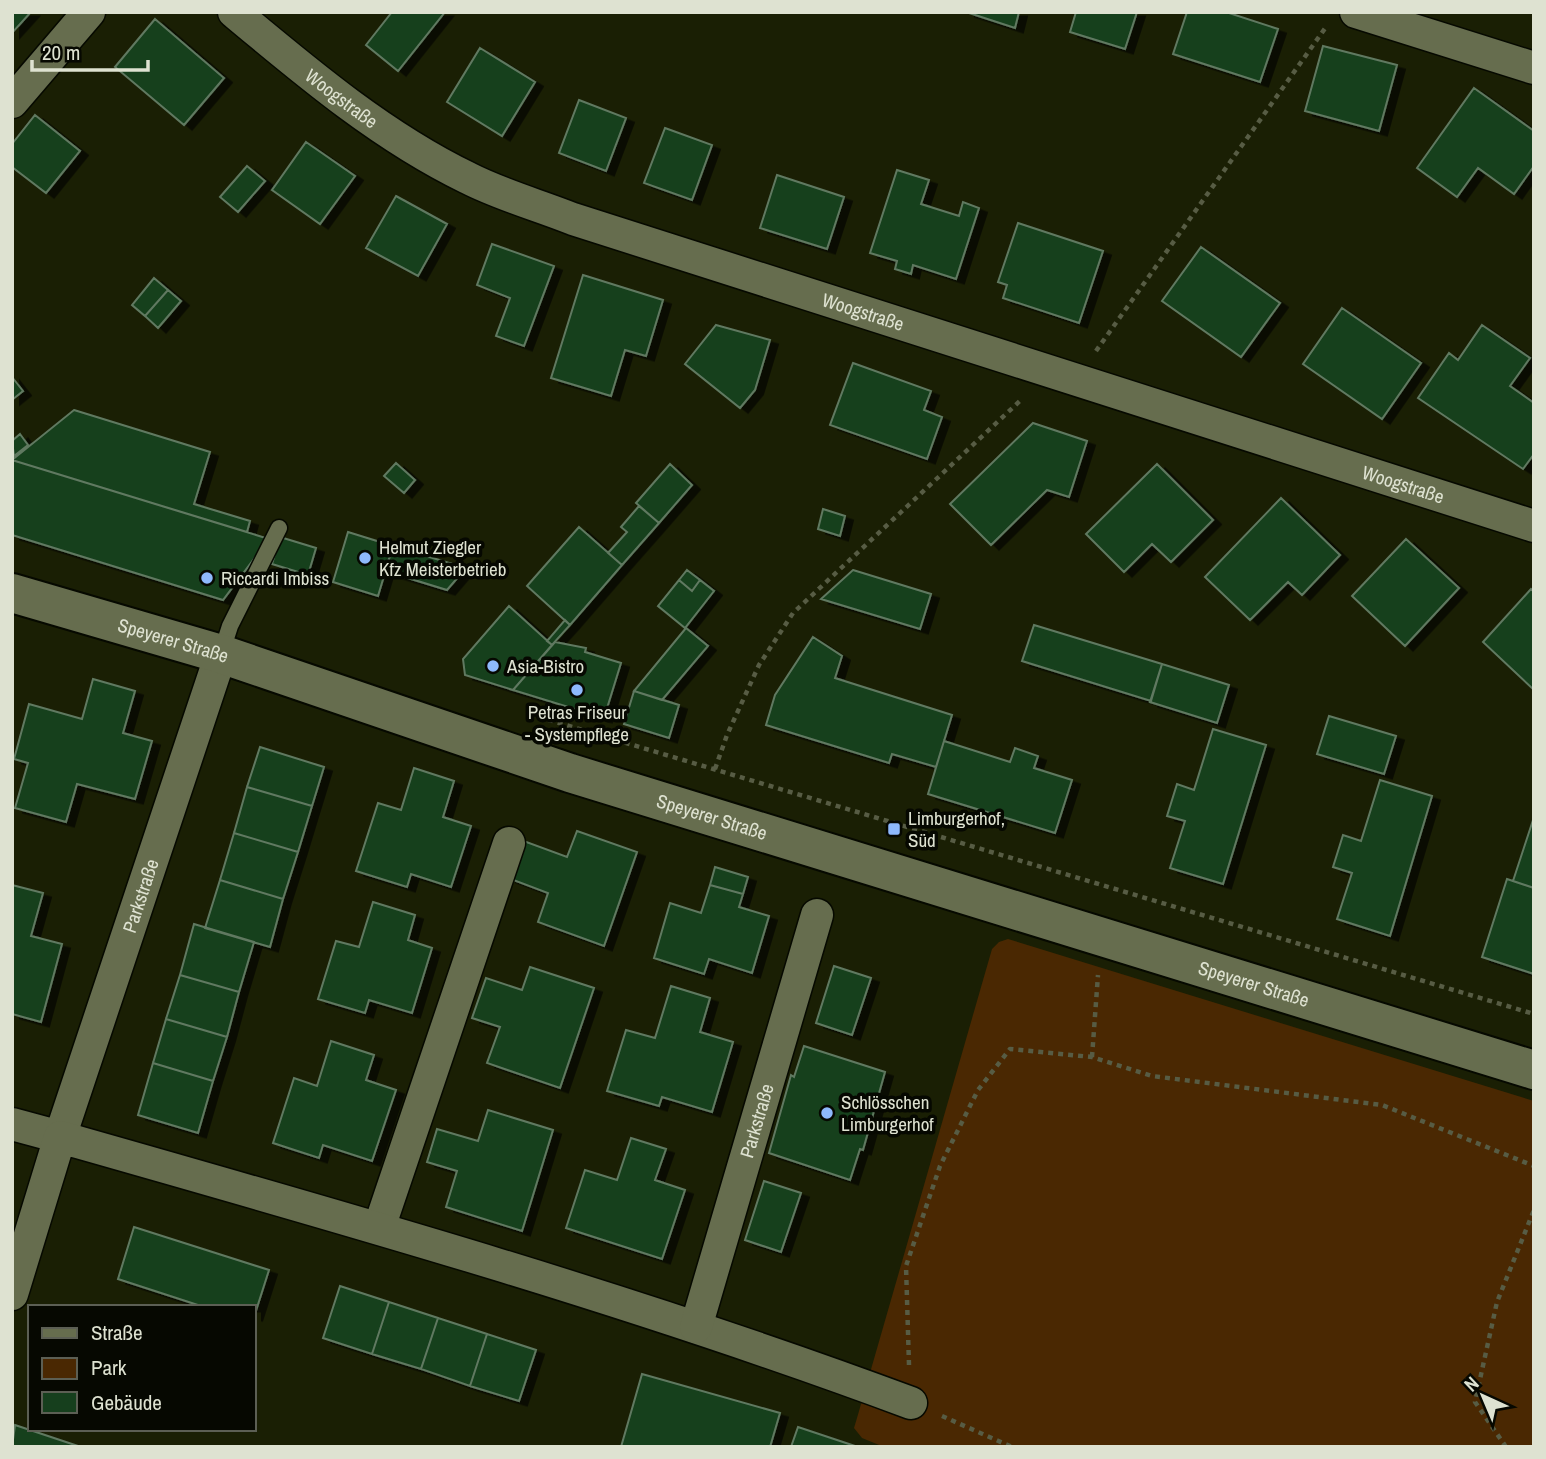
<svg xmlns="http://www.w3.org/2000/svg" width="1546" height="1459" font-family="'Archivo Narrow',sans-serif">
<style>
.green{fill:#4a2802}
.building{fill:#163f1d;stroke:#607961;stroke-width:2;filter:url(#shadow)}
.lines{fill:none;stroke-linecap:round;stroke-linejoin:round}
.service-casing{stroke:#060900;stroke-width:19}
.minor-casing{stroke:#060900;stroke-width:35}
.tertiary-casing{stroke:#060900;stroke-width:42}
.path{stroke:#575c44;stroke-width:4.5;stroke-dasharray:5 5;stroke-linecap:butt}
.service{stroke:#666d4e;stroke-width:16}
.minor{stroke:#666d4e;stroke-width:32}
.tertiary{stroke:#666d4e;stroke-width:38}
.poi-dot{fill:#8eb9fc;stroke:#060801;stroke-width:2.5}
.labels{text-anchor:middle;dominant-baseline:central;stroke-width:7;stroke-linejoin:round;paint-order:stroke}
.street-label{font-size:19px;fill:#dee2d1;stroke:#060801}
.poi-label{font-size:19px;fill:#dee2d1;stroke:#060801;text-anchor:start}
</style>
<defs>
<filter id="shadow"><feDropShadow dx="8" dy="4.5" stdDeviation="0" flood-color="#0009"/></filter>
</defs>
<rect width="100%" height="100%" fill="#1a1f04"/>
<path class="green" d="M1008 939 1534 1101V1447H884L862 1438 854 1428 857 1418 992 949 999 942Z"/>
<path class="building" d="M12 12H31L12 33Z
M392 12H445L398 71 366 45Z
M966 12H1019L1015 28Z
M1076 12H1137L1125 49 1070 32Z
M1187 12H1226L1278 29 1260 82 1173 54Z
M155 19 224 78 184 125 115 67Z
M1323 46 1397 65 1379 131 1305 111Z
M480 48 535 82 502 136 447 102Z
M1474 88 1534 131V166L1514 194 1478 168 1457 197 1417 168Z
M579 100 626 118 606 171 559 153Z
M35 115 80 151 46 193 12 167V144Z
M665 128 712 145 692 200 644 183Z
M306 142 355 176 320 224 272 190Z
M247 166 265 181 238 212 220 197Z
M897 170 929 180 921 204 959 216 963 202 979 208 956 279 913 265 911 274 895 269 897 261 870 253Z
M777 175 844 197 827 249 760 228Z
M396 196 447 224 418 276 366 248Z
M1018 223 1103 251 1079 323 1003 298 1007 285 998 282Z
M492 244 554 266 524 346 496 336 510 298 477 285Z
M1201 247 1280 303 1241 357 1162 301Z
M583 275 663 300 646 356 625 350 611 396 551 378Z
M154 278 168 290 145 316 132 305Z
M168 290 181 301 158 328 145 316Z
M1342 308 1421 363 1382 419 1303 364Z
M716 325 770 340 755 390 740 408 685 364Z
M1482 325 1530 358 1510 386 1534 403V454L1523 469 1418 398 1449 353 1458 360Z
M853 363 931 391 924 410 942 417 927 459 830 425Z
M12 377 23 391 12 400Z
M74 410 210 452 194 504 250 521 247 532 12 460Z
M1033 423 1087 441 1069 497 1047 490 991 545 950 504Z
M20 434 28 445 14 456 12 441Z
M12 460 269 539 223 600 12 535Z
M396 463 415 480 404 493 384 476Z
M670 464 692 485 659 523 636 503Z
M1157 464 1213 520 1171 562 1152 544 1124 572 1086 534Z
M1281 498 1340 555 1302 595 1288 582 1250 620 1205 577Z
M639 506 659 523 622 565 608 553 627 532 621 527Z
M823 509 845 516 840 536 818 529Z
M579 527 622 565 570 625 527 586Z
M348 532 393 546 378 596 333 582Z
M280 537 316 548 308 575 272 564Z
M1406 539 1459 588 1405 646 1352 596Z
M393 546 466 568 447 590 385 571Z
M687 570 700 580 692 591 679 580Z
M853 570 931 594 920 629 821 599Z
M679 580 692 591 700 580 714 591 685 628 658 606Z
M1531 589 1534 592V690L1483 642Z
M509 606 552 645 513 690 465 675 463 659Z
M565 620 570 625 552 645 547 641Z
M1034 625 1162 664 1151 701 1022 661Z
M686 628 708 646 662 700 634 691Z
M813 637 842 656 835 678 952 715 936 767 892 754 889 763 766 725 775 695Z
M555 642 586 648 585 652 621 663 604 718 513 690Z
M1162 664 1229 685 1217 723 1150 702Z
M93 679 135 691 123 733 152 741 135 799 77 784 66 822 15 808 28 763 14 759 29 704 82 719Z
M634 691 679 705 669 738 624 724Z
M1329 716 1396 736 1384 774 1317 754Z
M1213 729 1266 745 1223 884 1170 868 1185 821 1167 816 1177 784 1194 790Z
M944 741 1010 762 1015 748 1038 756 1034 768 1072 780 1055 833 928 794Z
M260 747 324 767 312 806 247 787Z
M414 768 454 781 443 817 471 826 451 887 411 874 407 887 356 871 378 803 401 810Z
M1380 780 1432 796 1390 936 1337 919 1352 873 1333 867 1343 835 1361 841Z
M247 787 312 806 298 852 234 833Z
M1534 817V888L1513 881Z
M577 831 637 852 604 946 538 922 548 893 508 878 521 840 567 857Z
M234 833 298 852 283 899 220 880Z
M715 867 748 877 743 894 710 885Z
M1507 879 1534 888V974L1482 957Z
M220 880 283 899 270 947 205 928Z
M12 885 43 893 31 936 62 944 41 1022 12 1014Z
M710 885 743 894 739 907 769 916 752 973 709 959 704 974 654 958 670 903 701 913Z
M373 902 415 915 408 940 432 948 412 1013 369 1000 365 1013 318 999 336 941 359 947Z
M194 924 254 942 239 992 180 975Z
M834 966 871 978 852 1035 816 1023Z
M530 967 594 988 560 1088 487 1063 500 1027 472 1018 486 978 522 990Z
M180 975 239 992 227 1037 166 1019Z
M671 986 710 998 700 1032 733 1042 712 1112 662 1097 659 1106 607 1091 626 1030 655 1038Z
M166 1019 227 1037 213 1081 153 1063Z
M331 1041 374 1055 366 1080 396 1090 372 1161 323 1145 319 1158 273 1143 294 1078 317 1086Z
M804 1046 885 1072 863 1150 860 1149 850 1180 769 1153 791 1075 794 1077Z
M153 1063 213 1081 198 1133 138 1115Z
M488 1110 553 1130 522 1231 446 1207 457 1171 427 1162 437 1129 478 1141Z
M631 1138 666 1149 655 1180 685 1190 662 1259 566 1228 585 1170 617 1180Z
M764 1181 801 1193 781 1252 745 1240Z
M134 1227 269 1270 254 1317V1307H204L118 1279Z
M340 1286 389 1302 372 1354 323 1338Z
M389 1302 438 1318 421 1369 372 1354Z
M438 1318 487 1334 470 1386 421 1369Z
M487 1334 536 1350 519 1401 470 1386Z
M642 1374 780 1413 770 1447H621Z
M15 1425 81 1447H12Z
M798 1427 858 1447H791Z"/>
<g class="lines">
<defs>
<path id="service" d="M221 654 230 626 279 528"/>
<g id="minor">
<path id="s1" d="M234 12C307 73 383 137 468 178 501 195 538 205 573 219L1534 526"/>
<path d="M1356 12 1534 68"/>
<path d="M12 102 89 12"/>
<path id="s2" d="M12 1124 60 1137 221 654"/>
<path d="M379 1228 509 843"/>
<path d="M12 1294 60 1137C345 1218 632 1299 911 1403"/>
<path id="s3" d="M696 1327 817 915"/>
</g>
<g id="tertiary">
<path id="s4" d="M12 593 221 654 570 773 1534 1070"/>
</g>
</defs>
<use href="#service" class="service-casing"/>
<use href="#minor" class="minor-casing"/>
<use href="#tertiary" class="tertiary-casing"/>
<path class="path" d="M1096 351 1326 27
M529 714 1534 1014
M715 769 727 735 759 665 793 613 1022 399
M1092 1057 1098 975
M909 1365 906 1266 940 1166 978 1090 1010 1049 1092 1057 1152 1076 1382 1105 1534 1166
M942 1416 1012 1447
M1506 1447 1475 1402 1497 1302 1534 1210"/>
<use href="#service" class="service"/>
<use href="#minor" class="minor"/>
<use href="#tertiary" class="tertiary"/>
</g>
<g class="poi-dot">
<circle cx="365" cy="558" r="7"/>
<circle cx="207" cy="578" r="7"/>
<circle cx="493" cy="666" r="7"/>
<circle cx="577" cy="690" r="7"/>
<rect x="887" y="822" width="14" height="14" rx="3.5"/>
<circle cx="827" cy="1113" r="7"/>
</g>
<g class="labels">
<g class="street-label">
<text stroke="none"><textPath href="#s1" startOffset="138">Woogstraße</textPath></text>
<text stroke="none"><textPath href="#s1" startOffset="705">Woogstraße</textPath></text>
<text stroke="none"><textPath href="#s1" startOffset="1272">Woogstraße</textPath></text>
<text stroke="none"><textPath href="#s4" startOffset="168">Speyerer Straße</textPath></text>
<text stroke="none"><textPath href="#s4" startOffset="735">Speyerer Straße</textPath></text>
<text stroke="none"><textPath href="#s2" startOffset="304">Parkstraße</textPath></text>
<text stroke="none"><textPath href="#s4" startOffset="1302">Speyerer Straße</textPath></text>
<text stroke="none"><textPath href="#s3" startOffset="215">Parkstraße</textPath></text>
</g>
<g class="poi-label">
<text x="379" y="547">Helmut Ziegler<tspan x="379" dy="22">Kfz Meisterbetrieb</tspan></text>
<text x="221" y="578">Riccardi Imbiss</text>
<text x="507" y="666">Asia-Bistro</text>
<text x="577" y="712" text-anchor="middle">Petras Friseur<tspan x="577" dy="22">- Systempflege</tspan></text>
<text x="908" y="818">Limburgerhof,<tspan x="908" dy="22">Süd</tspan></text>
<text x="841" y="1102">Schlösschen<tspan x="841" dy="22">Limburgerhof</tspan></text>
</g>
</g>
<rect width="1546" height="1459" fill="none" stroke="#dee2d1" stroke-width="28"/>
<rect x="28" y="1305" width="228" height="126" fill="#060801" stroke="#5c5f54" stroke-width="2"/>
<rect x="42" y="1328" width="35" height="10" fill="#666d4e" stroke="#5c5f54" stroke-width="2"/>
<text x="91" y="1340" font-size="21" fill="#dee2d1">Straße</text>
<rect x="42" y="1358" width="35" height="21" fill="#4a2802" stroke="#5c5f54" stroke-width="2"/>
<text x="91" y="1375" font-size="21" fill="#dee2d1">Park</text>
<rect x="42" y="1392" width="35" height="21" fill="#163f1d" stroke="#5c5f54" stroke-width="2"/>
<text x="91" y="1410" font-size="21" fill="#dee2d1">Gebäude</text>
<g transform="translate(1483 1396) rotate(316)" stroke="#060801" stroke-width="5" paint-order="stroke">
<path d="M0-5L12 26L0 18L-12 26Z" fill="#dee2d1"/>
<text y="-10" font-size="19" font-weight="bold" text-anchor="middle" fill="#dee2d1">N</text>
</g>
<path d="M32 60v10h116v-10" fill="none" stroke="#dee2d1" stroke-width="3.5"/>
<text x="42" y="60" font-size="21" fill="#dee2d1" stroke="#060801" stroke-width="5" paint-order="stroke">20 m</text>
</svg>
